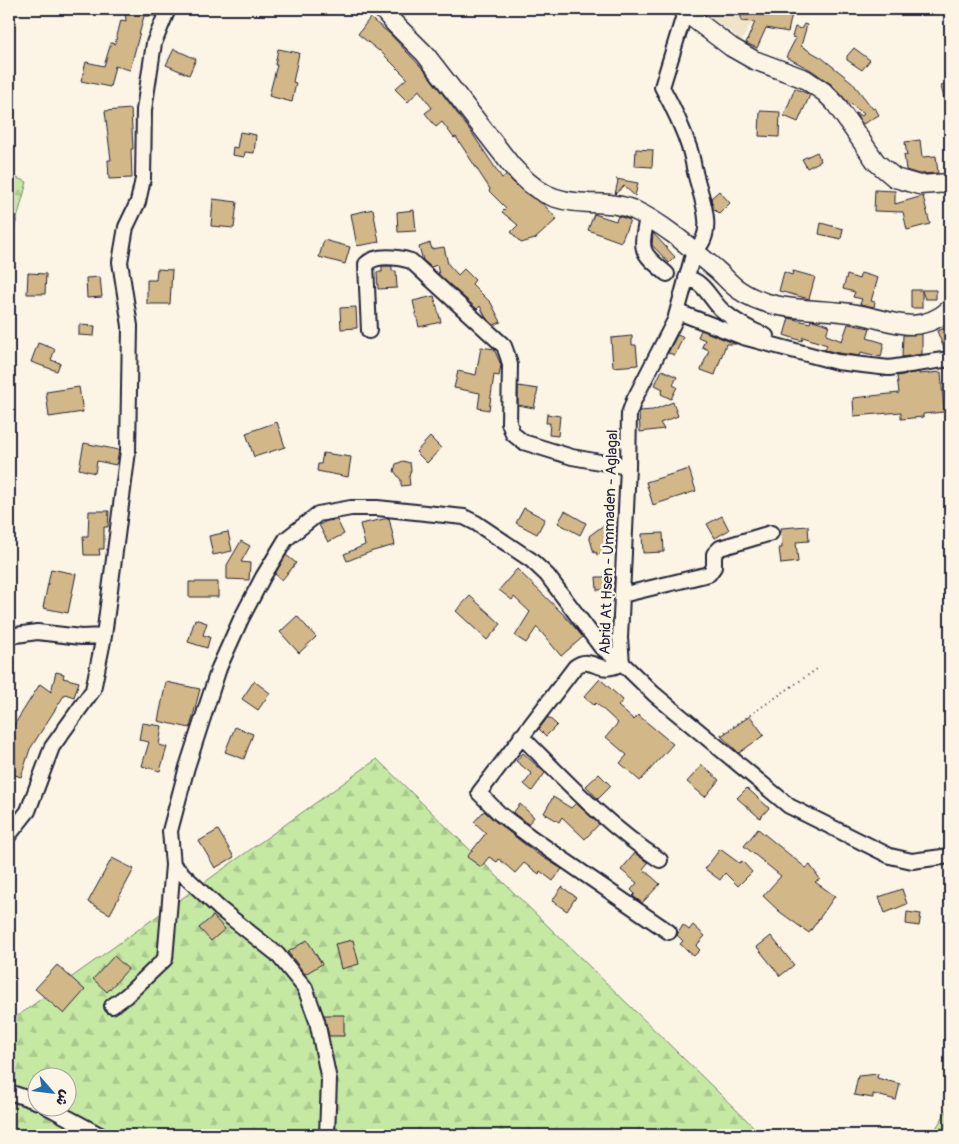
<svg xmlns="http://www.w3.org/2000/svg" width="959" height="1144" font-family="Pangolin,'Playpen Sans Arabic',sans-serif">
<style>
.built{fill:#efe3c9}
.forest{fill:url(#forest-firs);stroke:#74866f;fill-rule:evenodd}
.building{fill:#d2b888;stroke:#22223b}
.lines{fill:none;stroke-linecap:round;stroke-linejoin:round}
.minor-casing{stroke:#22223b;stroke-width:18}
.major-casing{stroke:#22223b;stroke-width:21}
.path{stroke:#22223b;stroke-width:2;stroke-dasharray:1 4;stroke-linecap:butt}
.minor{stroke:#fcf5e5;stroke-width:14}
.major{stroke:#fcf5e5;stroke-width:18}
.labels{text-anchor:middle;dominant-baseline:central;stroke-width:5;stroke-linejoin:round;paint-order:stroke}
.street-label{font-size:15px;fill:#22223b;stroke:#fcf5e5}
</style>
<defs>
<pattern id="forest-firs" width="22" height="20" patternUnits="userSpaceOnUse" patternTransform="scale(1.25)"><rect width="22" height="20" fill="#c5e9a3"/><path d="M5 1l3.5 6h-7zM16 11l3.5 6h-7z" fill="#a9c88d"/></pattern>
</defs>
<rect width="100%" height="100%" fill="#fcf5e5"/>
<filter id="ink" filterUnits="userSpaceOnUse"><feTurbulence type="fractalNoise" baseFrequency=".02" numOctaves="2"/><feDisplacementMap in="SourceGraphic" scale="10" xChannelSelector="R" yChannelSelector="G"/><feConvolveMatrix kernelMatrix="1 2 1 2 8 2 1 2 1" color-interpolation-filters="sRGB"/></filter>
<g filter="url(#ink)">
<path class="built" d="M698 9H772L771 23H751L742 40Z"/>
<path class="forest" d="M9 175 27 182 9 248Z
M377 759 762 1135H9V1022ZM38 1076H68V1106H38Z
M950 1105V1135H932Z"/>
<path class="building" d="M125 9H159L156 16H144L130 70 115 66 110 87 81 81 86 62 104 66 111 43 115 44 121 20 126 21Z
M741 9H793L788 32 766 28 757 48 746 43 755 22 741 21Z
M370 18 389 33 425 71 472 133 502 178 506 175 522 191 543 204 557 219 535 239 521 243 511 232 518 225 502 212 506 208 489 191 490 189 456 137 454 138 442 122 436 127 425 113 432 108 419 90 408 102 395 89 407 78 379 50V51L358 34Z
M804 24 807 25 801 46 822 58 852 82 873 109 875 108 879 115 863 124 855 113 862 116 864 114 847 101 831 84 811 70 786 57 796 38 792 37 795 27 801 29Z
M854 48 870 60 862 70 847 60V56Z
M174 49 196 59 189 75 166 65Z
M278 49 299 53 293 82 296 83 292 102 269 96 277 65H275Z
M950 84V110L947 111 941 86Z
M795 88 810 95 798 122 784 116Z
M131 109 133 149H131L132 178 109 179 108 160H111L105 111Z
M760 111 780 112 779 137 759 136Z
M240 132 256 135 254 153 245 152 244 157 232 155 233 147 237 148Z
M920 140 922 157 936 156 938 173 919 174 906 170 904 154 907 156 905 142Z
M636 149 653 150 652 167 635 166Z
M817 152 821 161 807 168 802 159Z
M616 179 638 183 635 196 624 186 615 194 618 181Z
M875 190 895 191V204L923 196 930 224 907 230 903 212 874 211Z
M719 191 730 203 719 214 713 208 711 198Z
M213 199 237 202 234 228 211 226Z
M373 209 379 242 357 246 351 214Z
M414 210 416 231 398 232 397 212Z
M594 214 616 221 618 216 630 220 621 242 588 230Z
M821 223 843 229 841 239 819 234Z
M653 233 675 257 669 263 652 245Z
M324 240 350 247 345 264 319 257Z
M430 243 432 249 444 247 448 264 458 275 464 269 475 280 472 284 491 303 501 322 494 325 486 318 480 306 477 309 439 275 437 265 431 267 423 260 419 247Z
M382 266H392V271H396L397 288 378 289 377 272H382Z
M157 269 172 270 170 304H147V280H156Z
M793 271 815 277 809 299 779 291 784 272 792 275Z
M28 273 46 274 45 294H27Z
M861 273 878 278 871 301 875 302 874 307 860 304 862 299 853 297 855 292 843 289 847 275 859 279Z
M100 277 102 297 87 298 86 278Z
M911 290H936V299H925L922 291V308H911Z
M434 296 441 322 419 327 413 301Z
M356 307 357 328 341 329 340 308Z
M789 318 810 323 811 320 816 321 829 325 826 335 842 341 848 324 870 328 867 338 884 343 881 357 861 352 860 356 839 353 825 350 827 345 803 337 802 341 784 335Z
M79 325 95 326 94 336 79 335Z
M950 326V350L945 351 937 331Z
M701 330 736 344H726L715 375 701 370 709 350 702 347 705 340 698 337Z
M922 334V354L902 357 903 335Z
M677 335 683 337 675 355 668 353Z
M632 336V345H636L638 365 613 367 611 338Z
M38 343 55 349 51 360 60 363 57 371 31 362Z
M481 347 494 349 501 365 499 376 494 375 489 410 478 408 480 393 454 388 458 371 476 375Z
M662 370 677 377 673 385 677 387 671 399 661 394 663 389 655 385Z
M919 372V374L941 372 944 412 923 414V417L901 419V412L854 416 853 398 899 393 897 376Z
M518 386 538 389 534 408 518 405Z
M79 387 83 412 49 417 46 392Z
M673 402 678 416 660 423 664 429 640 432 639 411 653 410Z
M547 414 560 416 558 436 549 435 550 423H546Z
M277 422 285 447 254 457 246 433Z
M430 437 441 448 427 463 416 452Z
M84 443 119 450 116 465 97 461 95 473 79 469Z
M323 453 351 457 348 477 317 471 318 464H321Z
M403 461 410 463 411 470 409 477 410 485 401 486V480L394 471 396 464Z
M689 469 696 491 653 505 646 482Z
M524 508 545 519 537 534 516 523Z
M89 511H109L108 527H104V549H99L100 555H84L83 536H88Z
M565 511 586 523 580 535 558 523Z
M722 516 729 530 715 538 707 524Z
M389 518 395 545 373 551 347 561 344 554 365 545 360 524Z
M612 519 616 531H614L616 544 611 545 613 549 597 555 596 552 594 553 589 536Z
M337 520 344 534 328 542 319 525 327 521Z
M808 526 809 541 796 542 798 562 781 564 779 548H782L781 528Z
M228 532 232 551 213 555 209 536Z
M663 533 664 552 643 553 642 534Z
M241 541 250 546 241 562 250 563 249 580 227 579V565Z
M286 555 296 563 282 580 275 574Z
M51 569 76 574 68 613 43 608Z
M517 569 563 614 583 637 561 656 537 627 526 643 515 636 530 612 514 597 512 600 499 590Z
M596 577H613V590H597Z
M189 582H218V597H189Z
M470 596 501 624 487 640 456 611Z
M297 616 316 637 299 653 280 632Z
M195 619 207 623 203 635 210 637 207 648 188 642Z
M56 672 64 674 63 678 79 682 74 697 65 694 30 749 21 777 9 773V733L40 684 51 692Z
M600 679 623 700 618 706 634 720 638 715 673 744 640 781 620 763 627 755 606 737 618 723 596 703 594 705 584 697Z
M254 681 270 693 258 710 242 699Z
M166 682 200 689 190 728 158 721Z
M750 716 764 735 739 753 721 736Z
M548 717 557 725 546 736 539 729Z
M142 723 162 726 159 745 167 747 160 771 142 766 149 742 139 740Z
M235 727 253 734 244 759 225 752Z
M523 753 545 773 532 791 524 784 532 774 516 761Z
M702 765 719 780 705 797 687 782Z
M599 774 611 786 598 799 586 786Z
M747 788 769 808 760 818 737 798Z
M553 797 571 808 576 803 599 824 585 839 562 817 559 822 544 813Z
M520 804 534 817 528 824 513 813Z
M484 811 495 821 536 853 562 869 553 881 540 871 539 874 524 863 515 873 499 859 497 862 489 857 481 867 467 857 486 833 474 822Z
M758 829 806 868 810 865 820 879 815 882 835 896 809 933 780 912 763 896 781 876 744 846Z
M218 830 234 857 215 868 199 841Z
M720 849 739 863 742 861 752 872 738 886 725 873 720 880 705 869Z
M635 853 648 863 643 869 660 884 642 903 633 896 635 894 631 890 637 883 621 870Z
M112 858 134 869 110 914 88 902Z
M562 887 576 897 567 911 552 901Z
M902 889 907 904 885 913 879 897Z
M907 912 921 914 919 926 906 924Z
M213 916 225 929 211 941 199 928Z
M683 925 689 930 693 925 705 936 696 946 700 950 694 956 680 944 683 941 677 935Z
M771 936 794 965 780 976 757 947Z
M307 940 322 964 305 974 288 952Z
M353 940 359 964 341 969 335 944Z
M114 956 128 969 107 992 93 979Z
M57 965 85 990 64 1014 35 989Z
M324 1015H344V1036H329Z
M878 1074 877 1078 900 1084 896 1100 873 1094V1098L854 1095 858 1076Z"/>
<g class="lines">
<defs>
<path id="minor" d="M685 12 662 87C673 107 683 128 690 150 693 160 694 170 697 180 703 202 716 235 694 251L675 320 634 400 629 414 628 467 620 638 622 663 654 694 789 806 890 856 912 861 950 856
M647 218C640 252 640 251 667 274
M686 278C705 281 710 300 723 311 736 322 751 330 766 336
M678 312 743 337 837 362 889 368 950 359
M369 331 366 264C376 254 398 257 411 261L504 346 508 357 510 365 509 423 513 434 523 442 572 457 628 467
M622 595 709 574 714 567V554L720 548 771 533
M9 636 37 632 81 637 104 636
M521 736C565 780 607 826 660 860
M9 835 28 811 52 747 93 690 104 636 128 451 130 326 120 262 126 227 138 202 143 179 144 110 154 43 168 9
M112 1006 126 996 165 959 173 865
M9 1092 38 1102
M46 1106 100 1135
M327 1135 329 1080 317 1021 305 988 277 954 220 909 173 865 170 831 187 767 219 668 241 619 263 577 286 539 318 514 351 508H377L464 517 476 523 531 560 547 575 601 647 622 663C598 677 592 654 575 667L479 793 500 814 532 838 669 932"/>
<path id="major" d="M382 9 394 23 425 54 511 165C535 192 552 202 589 203 604 203 620 204 634 210 664 224 691 248 717 270 724 276 731 285 739 290 774 314 817 307 857 314 875 317 894 325 913 325 927 324 940 318 950 309
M681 9 731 47 754 60 805 79 824 92 835 103 876 162 895 178 919 185 950 183"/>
</defs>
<use href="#minor" class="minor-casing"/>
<use href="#major" class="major-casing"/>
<path class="path" d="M721 735 820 667"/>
<use href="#minor" class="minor"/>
<use href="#major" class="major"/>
</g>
</g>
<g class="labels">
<g class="street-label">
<text transform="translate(609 542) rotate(-88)">Abrid At Ḥsen - Ummaden - Aglagal</text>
</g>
</g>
<rect width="959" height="1144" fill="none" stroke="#fcf5e5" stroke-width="30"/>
<rect x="15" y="15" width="929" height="1114" fill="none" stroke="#22223b" stroke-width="2" filter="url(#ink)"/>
<g transform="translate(52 1092) rotate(118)"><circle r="24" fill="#fcf5e5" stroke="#a5a1a1"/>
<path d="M0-4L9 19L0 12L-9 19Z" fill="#1f6fb2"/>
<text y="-8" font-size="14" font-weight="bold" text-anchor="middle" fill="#22223b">ش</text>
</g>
</svg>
